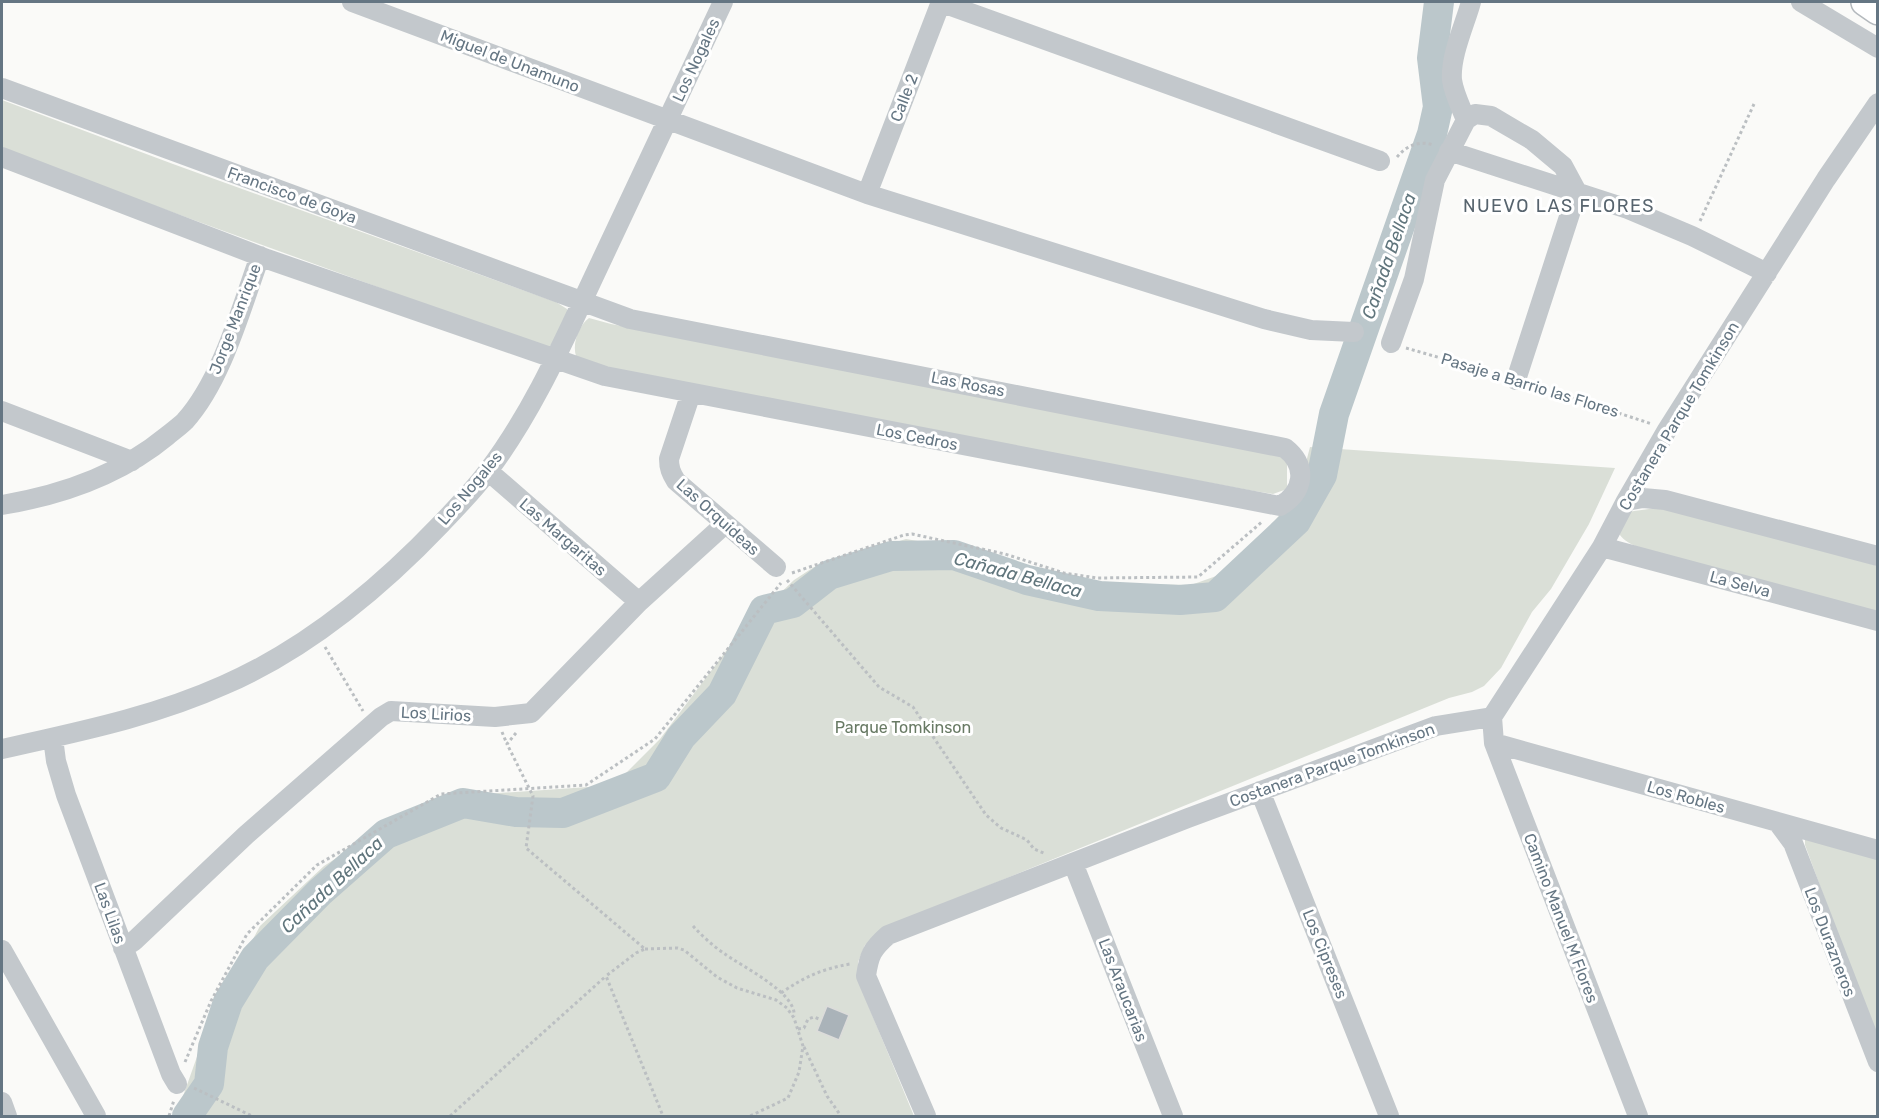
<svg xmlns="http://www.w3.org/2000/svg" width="1879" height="1118" font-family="Rubik,sans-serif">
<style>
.green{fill:#dadfd7}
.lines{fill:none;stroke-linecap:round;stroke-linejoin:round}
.river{stroke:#bbc7cb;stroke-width:30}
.building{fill:#aab3b9;stroke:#dcdcda;stroke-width:1.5}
.highway-casing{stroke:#b4b9bd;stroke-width:30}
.path{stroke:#bbbfc2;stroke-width:3;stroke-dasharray:3 3;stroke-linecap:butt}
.minor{stroke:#c3c8cc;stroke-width:20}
.highway{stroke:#fff;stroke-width:27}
.labels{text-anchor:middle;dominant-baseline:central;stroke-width:6;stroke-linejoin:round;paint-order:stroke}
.street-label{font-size:16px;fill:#657683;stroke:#fff}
.park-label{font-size:16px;fill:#687a64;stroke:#fff}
.neighbourhood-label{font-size:18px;letter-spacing:1.5px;fill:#57646e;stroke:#fff}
.water-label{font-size:18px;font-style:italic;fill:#60757c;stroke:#fff}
</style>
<rect width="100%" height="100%" fill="#fafaf8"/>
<path class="green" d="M2 100 173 164 556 302 567 309V315L552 344 548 348 542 347 2 150Z
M589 318 611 324 1270 449 1282 454 1287 464V489L1273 494 1254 491 598 369 576 356C572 343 579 325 589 318Z
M1310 447 1615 468 1589 524 1551 589 1532 612 1501 668 1484 686 1472 692 1449 698 980 889 884 931 865 945 858 962 859 983 914 1116H176L210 1020 260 926 324 866 378 831 440 797 603 786 624 775 660 739 741 631 794 580 814 567 906 539 971 550 1037 571 1084 583 1191 585 1219 575 1258 540 1288 505 1305 466Z
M1671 506 1830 550 1877 566V614L1657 553C1643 548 1626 546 1618 532L1627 512Z
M1808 838 1877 856V1041L1805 845V840Z"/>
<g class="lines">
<path class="river" d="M187 1116 209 1084 213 1047 228 1002 255 958 320 892 386 834 463 803 516 812 563 813 656 777 681 737 722 694 764 610 793 603 829 575 891 556 954 555 1027 580 1099 596 1180 600 1215 597 1296 521 1322 475 1334 414 1432 134 1438 107 1432 58 1439 2"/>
</g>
<path class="building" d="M827 1006 849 1015 839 1040 817 1031Z"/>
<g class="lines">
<defs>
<path id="highway" d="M1865 2 1878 11"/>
</defs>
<use href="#highway" class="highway-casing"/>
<path class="path" d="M1397 157C1406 146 1419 140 1433 145
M1700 221 1754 104
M1406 348 1500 375
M1533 385 1652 424
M792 573 904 535 912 534 1005 554 1064 573 1097 578 1198 577 1263 521
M787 580 879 687 913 707 986 815 1001 828 1027 840 1034 849 1046 854
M325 647 363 711
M502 732 507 744
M516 733 507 744 533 796 526 848 645 949 636 953 606 976 663 1116
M693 926C702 936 713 946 725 954 741 966 797 993 794 1016
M645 949 677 948 684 950 717 977 737 988 776 1000 787 1008 794 1018 803 1046 799 1072 788 1098 750 1116
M781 993C804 977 822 969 850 964
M798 1029 804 1028 808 1019 814 1017 819 1019
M804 1047 827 1096 841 1116
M185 1062 211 1001 247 934 317 865 441 794 586 785 655 739 781 583
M194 1088 252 1116
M169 1116 174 1100
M450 1116 606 976"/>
<path class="minor" d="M352 2 867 194 1264 319 1311 330 1354 332
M940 2 1380 161
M1801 2 1878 48
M2 88 630 319 1285 448C1308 466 1304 492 1280 506L605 376 267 259 2 157
M1466 120C1461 107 1454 94 1452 80 1450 56 1465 24 1471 2
M1449 151 1628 209 1692 236 1767 273
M867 194 941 2
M1391 343 1414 279 1435 180 1466 120 1475 114 1491 116 1532 140 1563 166 1577 192
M1516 380 1577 192
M691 393 669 459C669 468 671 473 676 481L776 567
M2 411 132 461
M488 471 639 602
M1626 501 1643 498 1665 500 1878 556
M2 505C62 495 120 475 167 436 173 431 180 426 185 421 222 380 241 308 260 256
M1602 547 1878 621
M1492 717 1494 743 1638 1116
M53 738 56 761 66 795 171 1074 177 1084
M1494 743 1878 850
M2 749C77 732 153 717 224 685 307 649 379 589 441 524 457 507 474 490 488 471 534 410 564 340 596 272 639 182 681 92 723 2
M1260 791 1389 1116
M1779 824 1793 843 1878 1062
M1073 863 1173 1116
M123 948 134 941 246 835 381 717 391 711 495 717 531 713 639 602 725 524
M2 950 96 1116
M2 1102 7 1116
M926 1116 866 976C869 955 872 949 888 935L1188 818 1436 726 1492 717 1602 547 1626 501 1667 430 1826 179 1878 103"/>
<use href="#highway" class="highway"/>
</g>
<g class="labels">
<g class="street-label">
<text transform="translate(696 60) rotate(-65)">Los Nogales</text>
<text transform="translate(510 61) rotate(21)">Miguel de Unamuno</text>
<text transform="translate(904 98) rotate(-69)">Calle 2</text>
<text transform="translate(292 195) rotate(20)">Francisco de Goya</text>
<text transform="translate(235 319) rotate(-69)">Jorge Manrique</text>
<text transform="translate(968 384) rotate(11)">Las Rosas</text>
<text transform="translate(1530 385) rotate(17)">Pasaje a Barrio las Flores</text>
<text transform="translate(1679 416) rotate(-59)">Costanera Parque Tomkinson</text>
<text transform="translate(917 437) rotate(11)">Los Cedros</text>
<text transform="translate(470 488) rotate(-50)">Los Nogales</text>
<text transform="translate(718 517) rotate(42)">Las Orquideas</text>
<text transform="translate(563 537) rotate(41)">Las Margaritas</text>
<text transform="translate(1740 584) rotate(15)">La Selva</text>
<text transform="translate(436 714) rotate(3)">Los Lirios</text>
<text transform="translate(1332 765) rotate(-20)">Costanera Parque Tomkinson</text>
<text transform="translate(1686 797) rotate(16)">Los Robles</text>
<text transform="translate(110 913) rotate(70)">Las Lilas</text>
<text transform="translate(1561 918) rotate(69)">Camino Manuel M Flores</text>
<text transform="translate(1830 942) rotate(69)">Los Durazneros</text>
<text transform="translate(1325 954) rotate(68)">Los Cipreses</text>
<text transform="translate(1123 990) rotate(69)">Las Araucarias</text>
</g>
<g class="park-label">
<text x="903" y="727">Parque Tomkinson</text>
</g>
<g class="neighbourhood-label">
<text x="1559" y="206">NUEVO LAS FLORES</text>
</g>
<g class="water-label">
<text transform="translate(1389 256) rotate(-71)">Cañada Bellaca</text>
<text transform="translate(1018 575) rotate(15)">Cañada Bellaca</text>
<text transform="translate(332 885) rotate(-43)">Cañada Bellaca</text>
</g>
</g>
<rect width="1879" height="1118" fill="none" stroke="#657683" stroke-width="6"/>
</svg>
